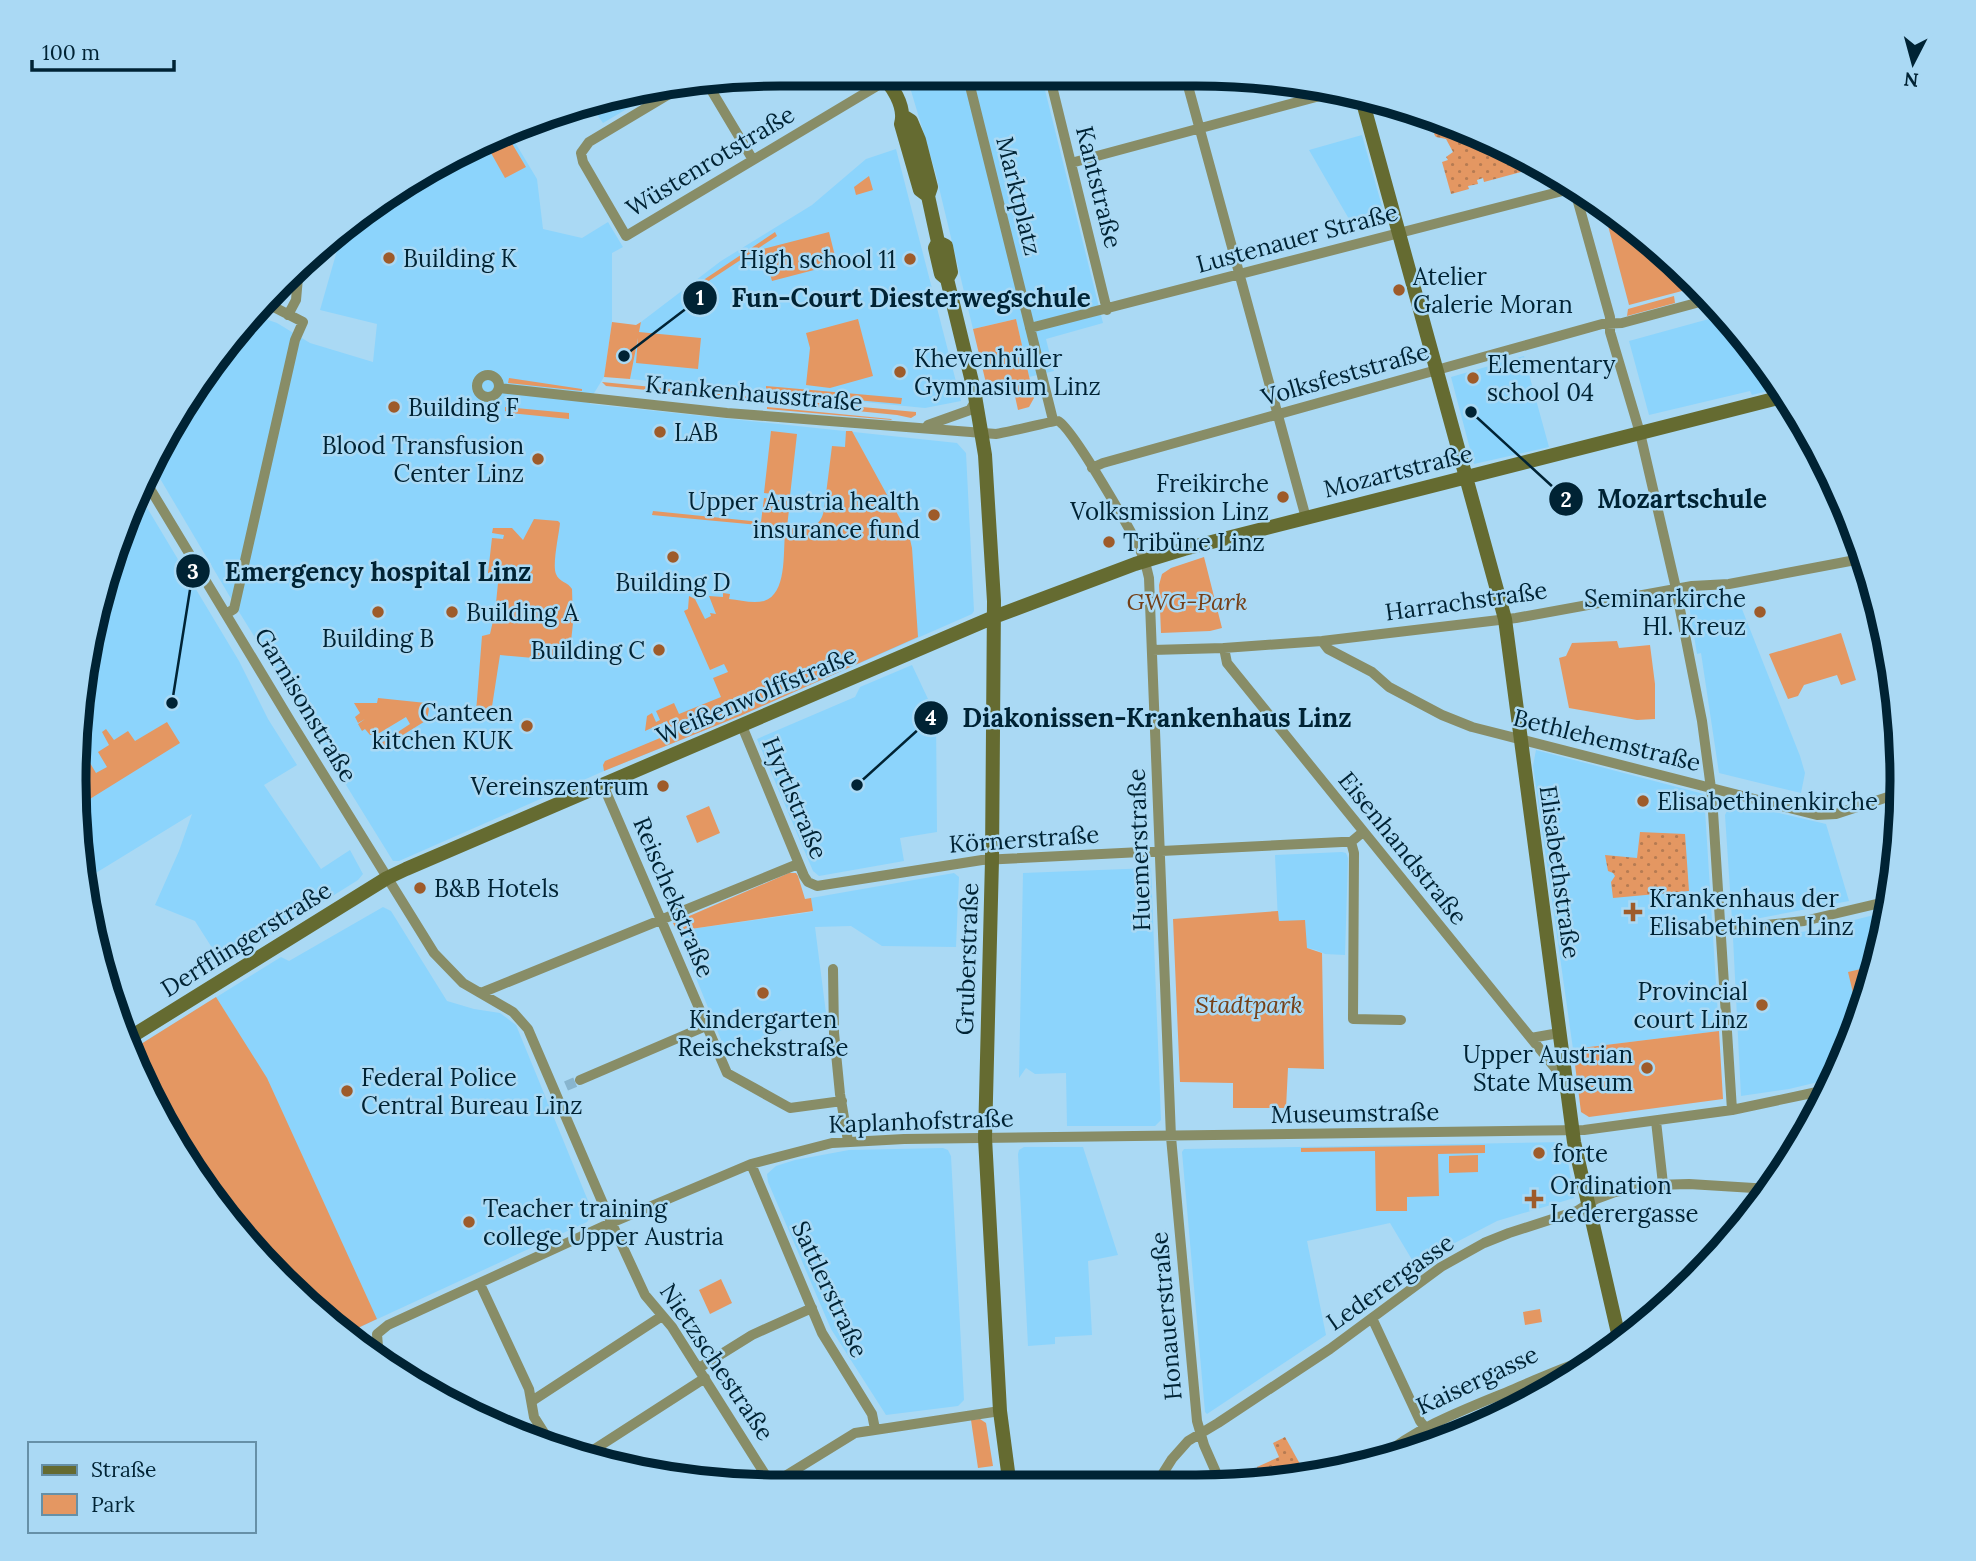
<svg xmlns="http://www.w3.org/2000/svg" width="1976" height="1561" font-family="Lora,serif">
<style>
.built{fill:#8cd4fc}
.green{fill:#e49762}
.garden{fill:url(#garden-dots)}
.lines{fill:none;stroke-linecap:round;stroke-linejoin:round}
.street-tunnel{stroke:#88b5ce;stroke-width:10;stroke-dasharray:10 5;stroke-linecap:butt}
.street{stroke:#888d67;stroke-width:10}
.secondary{stroke:#656b31;stroke-width:14}
.poi-dot{fill:#9e5b2a;stroke:#aad9f4;stroke-width:2.5}
.labels{text-anchor:middle;dominant-baseline:central;stroke-width:5;stroke-linejoin:round;paint-order:stroke}
.street-label{font-size:24px;fill:#002334;stroke:#aad9f4}
.poi-label{font-size:24px;fill:#002334;stroke:#aad9f4;text-anchor:start}
.park-label{font-size:24px;font-style:italic;fill:#754018;stroke:#aad9f4}
.rim{fill:none;stroke:#002334;stroke-width:9}
.leader{fill:none;stroke:#002334;stroke-width:2.5}
.callout-dot{fill:#002334;stroke:#aad9f4;stroke-width:2.5}
.mark-label{font-size:21px;text-anchor:middle;font-weight:bold;fill:#fff}
.callout-label{font-size:26px;text-anchor:middle;font-weight:bold;fill:#002334;stroke:#aad9f4;stroke-width:5;stroke-linejoin:round;paint-order:stroke}
</style>
<defs>
<pattern id="garden-dots" width="8" height="8" patternUnits="userSpaceOnUse" patternTransform="scale(1.75)"><rect width="8" height="8" fill="#e49762"/><path d="M2 2h.1M6 6h.1" fill="none" stroke="#b67b52" stroke-width="1.8" stroke-linecap="round"/></pattern>
</defs>
<rect width="100%" height="100%" fill="#aad9f4"/>
<path class="built" d="M906 74H1041L1103 323 1046 339 1054 371 1029 377 1016 319 973 329 935 171Z
M622 94 630 107 603 123 588 102 597 98Z
M510 134 537 179 543 229 582 238 608 222 623 247 612 253V322L604 377 591 398 590 404 957 443 966 453 974 611 972 614 740 716 604 771 399 861H393L236 607 152 465 168 427 254 315 277 323 310 343 373 362 377 324 320 310 342 233 427 168Z
M1362 135 1383 210 1349 219 1309 150Z
M896 149 961 401 925 408 630 379 641 322 721 261 812 205 866 159Z
M1727 314 1780 388 1752 395 1750 391 1649 415 1629 341Z
M1524 356 1549 447 1474 464 1451 377Z
M140 496 239 661 268 719 297 765 264 785 321 869 350 850 363 874 358 880 223 965 195 921 155 905 179 851 192 814 86 879 74 781 97 598Z
M1691 591 1738 599 1800 756 1805 773 1801 793 1719 773 1701 653 1697 654 1687 593Z
M912 665 936 716 937 832 900 838 904 861 819 876 813 871 757 739 855 697 860 687Z
M1898 728 1899 769 1886 731Z
M1536 750 1704 794 1719 1031 1573 1049 1533 766Z
M1736 803 1826 824 1849 901 1755 919 1732 920 1725 815 1729 807Z
M1342 852 1346 853 1348 858 1345 955 1325 954 1316 950 1307 948 1278 921 1275 855Z
M1151 868 1161 1120 1155 1126H1067L1066 1073 1035 1074 1026 1068 1019 1078 1023 873Z
M954 873 959 877 956 947 882 946 851 926 815 927 826 1013 726 1052 677 931 812 912 811 898Z
M383 907 391 911 447 1001 474 1009 500 1013 516 1025 593 1213 587 1222 345 1334 280 1280 168 1134 133 1049 281 957 289 961Z
M1874 915 1880 934H1883L1879 963 1835 1078 1789 1089 1741 1096 1733 938 1811 931Z
M1565 1142 1574 1198 1497 1221 1449 1246 1417 1268 1390 1223 1307 1241 1326 1335 1207 1414 1205 1412 1182 1152 1184 1149Z
M1024 1147H1083L1118 1255 1088 1261 1092 1335 1055 1337V1344L1028 1346 1018 1154 1019 1150Z
M943 1148 948 1150 951 1156 964 1400 958 1406 886 1415 831 1329 768 1182 767 1174 776 1166 795 1160 849 1150Z"/>
<path class="green" d="M507 135 526 167 505 178 486 144Z
M869 176 873 190 856 195 854 187Z
M1602 203 1626 220 1697 287 1629 305Z
M775 232 777 236 698 288 696 285Z
M829 232 837 264 772 281 763 249Z
M1674 296 1675 303 1627 316 1628 309Z
M858 319 873 376 830 388 806 385 810 348 806 333Z
M1016 319 1034 398 1029 407 1018 410 1011 378 986 383 973 329Z
M612 322 636 325 641 322 639 332 701 338 698 369 636 363 638 338 630 379 604 377Z
M509 378 582 389V391L508 383Z
M602 382 752 397 749 400 606 386Z
M766 386 902 398 901 404 766 392Z
M765 398 916 412V415L911 418 897 415 767 402Z
M505 407 569 413V419L510 413 505 411Z
M767 407 891 419 892 420 767 409Z
M771 431 797 434 790 496 764 493Z
M846 431H852L909 535 912 548 918 637 740 716 604 771 603 765 605 761 672 733 667 721 645 731 647 716 652 713 656 722 660 720 656 711 674 703 679 714 721 697 713 678 728 672 724 664 710 670 684 611 688 609 689 596 695 599 705 619 711 616 710 613 716 614 709 596 723 597V593L730 594 729 599C740 600 753 604 764 601 787 594 783 553 785 534L777 532 781 527 652 515 653 511 761 522 764 498 790 501 787 527C804 529 820 531 824 510L832 446 845 447Z
M534 519 558 521 560 523C559 534 552 565 556 574 559 582 568 582 572 589L573 623 569 660 567 661 500 655 491 713 476 712 482 636 490 634 496 608H508V604L496 603 498 583 494 582 495 576 488 573 492 538 503 539 504 535 492 533 493 528H512L523 540Z
M1204 557 1222 628 1210 631 1161 633 1159 585 1162 574 1171 568Z
M1841 633 1856 680 1841 685 1837 675 1804 685 1798 696 1788 699 1769 654Z
M1617 641 1619 648 1650 645 1655 684V719L1637 720 1569 708 1559 658 1566 656 1572 643Z
M378 698 426 703 429 709 427 720 377 751 375 747 410 724 406 717 376 735H370L365 729 362 731 358 724 365 719 358 723 355 717 360 713 354 703H377Z
M167 722 180 743 77 807 74 781 77 754 81 761 87 758 96 773 107 767 98 752 109 745 102 732 106 729 114 740 128 731 135 741Z
M709 806 720 833 697 843 686 816Z
M789 873H796L798 876 805 899 811 898 813 911 677 931 673 923Z
M1278 911 1279 921 1305 920 1307 948 1322 953 1324 1069 1288 1068 1286 1108H1233V1083L1180 1082 1173 919Z
M1878 965 1869 990 1853 993 1848 972Z
M216 997 267 1078 377 1319 345 1334 280 1280 168 1134 133 1049Z
M1719 1031 1723 1099 1589 1117 1581 1112 1573 1049Z
M1485 1145V1153L1438 1154 1439 1196 1407 1197V1211H1376L1375 1151 1301 1152V1148Z
M1478 1155V1172L1449 1173V1156Z
M721 1279 732 1303 710 1314 699 1290Z
M1540 1309 1542 1322 1525 1325 1523 1312Z
M980 1419 986 1423 993 1466 978 1468 971 1420Z
M993 1471 996 1487H981L979 1474Z"/>
<path class="garden" d="M1445 121 1516 153 1521 172 1484 182 1483 178 1477 180 1478 184 1468 186 1469 189 1451 194 1442 162 1448 160 1446 157 1453 152 1446 139 1436 137 1434 134 1436 131 1434 124Z
M1640 832 1685 834 1689 891 1613 898 1611 882 1615 876 1613 873 1608 871 1605 855 1637 858Z
M1285 1437 1300 1464 1293 1473 1263 1482 1257 1467 1279 1457 1273 1443Z
M928 1476 932 1487H878L882 1484Z"/>
<g class="lines">
<path class="street-tunnel" d="M566 1086 580 1080"/>
<path class="street" d="M967 74 1053 420
M1049 74 1107 310
M1185 75 1306 518
M707 83 753 160
M681 87 589 142 581 153 583 162 626 236 877 86 892 74
M1071 163 1331 93
M1573 184 1610 317V332L1640 433 1675 584 1702 721 1712 796 1732 1110
M288 315 296 300 299 266
M1030 328 1578 187
M477 386a11 11 0 1 1 22 0a11 11 0 1 1-22 0Z
M499 388 727 413 996 434C1006 433 1055 420 1058 421 1072 427 1133 534 1141 552 1145 561 1147 569 1149 578L1171 1137 1197 1421 1204 1445 1222 1486
M928 425 970 410 976 400
M1092 468 1103 463 1602 324 1622 323 1711 299
M146 482 291 722 434 953 463 983 513 1012 528 1029 607 1213 645 1295 672 1327 773 1487
M226 614 234 609 295 340 303 322 264 302
M1322 641 1328 649 1372 672 1389 687 1442 715 1472 727 1817 815 1836 814 1900 793
M1224 648 1227 663 1556 1069 1564 1071
M1152 650 1224 648 1322 641 1516 618 1692 586 1729 584 1866 558
M742 726 804 876 808 882 817 886 982 860 1342 842H1351L1363 832
M603 785 727 1073 790 1108 842 1101
M1351 842 1354 853 1353 1019 1401 1020
M1720 930 1804 921 1889 901
M833 969 834 1033 840 1094 848 1141
M481 993 798 864
M1531 1038 1559 1033
M580 1080 706 1026
M1814 1094 1817 1113
M1656 1121 1663 1184
M751 1164 822 1333 872 1414 875 1429
M480 1284 529 1389 534 1417 553 1447
M1372 1318 1420 1421 1437 1443
M699 1368 752 1335 812 1308
M390 1370 378 1347 377 1334 388 1325 604 1226 751 1164 832 1143 904 1139 1584 1130 1732 1110 1831 1089
M532 1401 662 1316
M584 1456 705 1378
M1379 1459C1420 1425 1466 1409 1514 1389 1543 1377 1569 1364 1600 1356
M769 1486 855 1433 1000 1411
M1155 1486 1172 1459 1188 1441 1218 1423 1330 1349 1441 1267 1484 1243 1509 1233 1577 1211 1596 1199 1615 1192 1655 1185 1689 1184 1770 1189"/>
<path class="secondary" d="M878 74C892 83 906 107 901 124L920 190 928 196
M1362 99 1505 619 1574 1142 1620 1342
M903 116 911 121 919 140 931 187 928 196 938 242 935 248 941 274 947 279 974 390 985 455 994 601 992 860 985 1138 1000 1411 1010 1487
M938 242 946 246 951 272 947 279
M129 1038 387 878 406 869 994 617 1135 564 1184 549 1786 396"/>
</g>
<g class="poi-dot">
<circle cx="389" cy="258" r="7"/>
<circle cx="910" cy="259" r="7"/>
<circle cx="1399" cy="290" r="7"/>
<circle cx="900" cy="372" r="7"/>
<circle cx="1473" cy="378" r="7"/>
<circle cx="394" cy="407" r="7"/>
<circle cx="660" cy="432" r="7"/>
<circle cx="538" cy="459" r="7"/>
<circle cx="1283" cy="497" r="7"/>
<circle cx="934" cy="515" r="7"/>
<circle cx="1109" cy="542" r="7"/>
<circle cx="673" cy="557" r="7"/>
<circle cx="378" cy="612" r="7"/>
<circle cx="452" cy="612" r="7"/>
<circle cx="1760" cy="612" r="7"/>
<circle cx="659" cy="650" r="7"/>
<circle cx="527" cy="726" r="7"/>
<circle cx="663" cy="786" r="7"/>
<circle cx="1643" cy="801" r="7"/>
<circle cx="420" cy="888" r="7"/>
<path d="M1629.5 901.5h7v7h7v7h-7v7h-7v-7h-7v-7h7z"/>
<circle cx="763" cy="993" r="7"/>
<circle cx="1762" cy="1005" r="7"/>
<circle cx="1647" cy="1068" r="7"/>
<circle cx="347" cy="1091" r="7"/>
<circle cx="1539" cy="1153" r="7"/>
<path d="M1530.5 1188.5h7v7h7v7h-7v7h-7v-7h-7v-7h7z"/>
<circle cx="469" cy="1222" r="7"/>
</g>
<g class="labels">
<g class="street-label">
<text transform="translate(710 161) rotate(-31)">Wüstenrotstraße</text>
<text transform="translate(1099 187) rotate(76)">Kantstraße</text>
<text transform="translate(1019 196) rotate(76)">Marktplatz</text>
<text transform="translate(1297 238) rotate(-15)">Lustenauer Straße</text>
<text transform="translate(1345 374) rotate(-16)">Volksfeststraße</text>
<text transform="translate(754 393) rotate(5)">Krankenhausstraße</text>
<text transform="translate(1398 471) rotate(-14)">Mozartstraße</text>
<text transform="translate(1466 601) rotate(-8)">Harrachstraße</text>
<text transform="translate(756 695) rotate(-23)">Weißenwolffstraße</text>
<text transform="translate(306 705) rotate(59)">Garnisonstraße</text>
<text transform="translate(1607 740) rotate(14)">Bethlehemstraße</text>
<text transform="translate(795 798) rotate(67)">Hyrtlstraße</text>
<text transform="translate(1024 839) rotate(-4)">Körnerstraße</text>
<text transform="translate(1403 848) rotate(51)">Eisenhandstraße</text>
<text transform="translate(1139 850) rotate(-92)">Huemerstraße</text>
<text transform="translate(1560 872) rotate(82)">Elisabethstraße</text>
<text transform="translate(674 897) rotate(67)">Reischekstraße</text>
<text transform="translate(246 939) rotate(-32)">Derfflingerstraße</text>
<text transform="translate(967 959) rotate(-88)">Gruberstraße</text>
<text transform="translate(1355 1113) rotate(-1)">Museumstraße</text>
<text transform="translate(921 1121) rotate(-2)">Kaplanhofstraße</text>
<text transform="translate(1390 1282) rotate(-35)">Lederergasse</text>
<text transform="translate(830 1289) rotate(65)">Sattlerstraße</text>
<text transform="translate(1166 1316) rotate(-95)">Honauerstraße</text>
<text transform="translate(717 1362) rotate(56)">Nietzschestraße</text>
<text transform="translate(1477 1380) rotate(-25)">Kaisergasse</text>
</g>
<g class="poi-label">
<text x="403" y="258">Building K</text>
<text x="896" y="259" text-anchor="end">High school 11</text>
<text x="1413" y="276">Atelier<tspan x="1413" dy="28">Galerie Moran</tspan></text>
<text x="914" y="358">Khevenhüller<tspan x="914" dy="28">Gymnasium Linz</tspan></text>
<text x="1487" y="364">Elementary<tspan x="1487" dy="28">school 04</tspan></text>
<text x="408" y="407">Building F</text>
<text x="674" y="432">LAB</text>
<text x="524" y="445" text-anchor="end">Blood Transfusion<tspan x="524" dy="28">Center Linz</tspan></text>
<text x="1269" y="483" text-anchor="end">Freikirche<tspan x="1269" dy="28">Volksmission Linz</tspan></text>
<text x="920" y="501" text-anchor="end">Upper Austria health<tspan x="920" dy="28">insurance fund</tspan></text>
<text x="1123" y="542">Tribüne Linz</text>
<text x="673" y="582" text-anchor="middle">Building D</text>
<text x="1746" y="598" text-anchor="end">Seminarkirche<tspan x="1746" dy="28">Hl. Kreuz</tspan></text>
<text x="466" y="612">Building A</text>
<text x="378" y="638" text-anchor="middle">Building B</text>
<text x="645" y="650" text-anchor="end">Building C</text>
<text x="513" y="712" text-anchor="end">Canteen<tspan x="513" dy="28">kitchen KUK</tspan></text>
<text x="649" y="786" text-anchor="end">Vereinszentrum</text>
<text x="1657" y="801">Elisabethinenkirche</text>
<text x="434" y="888">B&amp;B Hotels</text>
<text x="1649" y="898">Krankenhaus der<tspan x="1649" dy="28">Elisabethinen Linz</tspan></text>
<text x="1748" y="991" text-anchor="end">Provincial<tspan x="1748" dy="28">court Linz</tspan></text>
<text x="763" y="1019" text-anchor="middle">Kindergarten<tspan x="763" dy="28">Reischekstraße</tspan></text>
<text x="1633" y="1054" text-anchor="end">Upper Austrian<tspan x="1633" dy="28">State Museum</tspan></text>
<text x="361" y="1077">Federal Police<tspan x="361" dy="28">Central Bureau Linz</tspan></text>
<text x="1553" y="1153">forte</text>
<text x="1550" y="1185">Ordination<tspan x="1550" dy="28">Lederergasse</tspan></text>
<text x="483" y="1208">Teacher training<tspan x="483" dy="28">college Upper Austria</tspan></text>
</g>
<g class="park-label">
<text x="1187" y="601">GWG-Park</text>
<text x="1249" y="1004">Stadtpark</text>
</g>
</g>
<path d="M0 0H1976V1561H0ZM780 86H1196A694 694 0 0 1 1890 780V781A694 694 0 0 1 1196 1475H780A694 694 0 0 1 86 781V780A694 694 0 0 1 780 86Z" fill="#aad9f4" fill-rule="evenodd"/>
<path class="rim" d="M780 86H1196A694 694 0 0 1 1890 780V781A694 694 0 0 1 1196 1475H780A694 694 0 0 1 86 781V780A694 694 0 0 1 780 86Z"/>
<path class="leader" d="M624 356L700 298M1471 412L1566 499M172 703L193 571M857 785L931 718"/>
<g class="callout-dot">
<circle cx="624" cy="356" r="7"/>
<circle cx="1471" cy="412" r="7"/>
<circle cx="172" cy="703" r="7"/>
<circle cx="857" cy="785" r="7"/>
<circle cx="700" cy="298" r="18"/>
<circle cx="1566" cy="499" r="18"/>
<circle cx="193" cy="571" r="18"/>
<circle cx="931" cy="718" r="18"/>
</g>
<g class="mark-label">
<text x="700" y="305">1</text>
<text x="1566" y="507">2</text>
<text x="193" y="579">3</text>
<text x="931" y="725">4</text>
</g>
<g class="callout-label">
<text x="911" y="307">Fun-Court Diesterwegschule</text>
<text x="1682" y="508">Mozartschule</text>
<text x="378" y="581">Emergency hospital Linz</text>
<text x="1157" y="727">Diakonissen-Krankenhaus Linz</text>
</g>
<rect x="28" y="1442" width="228" height="91" fill="#aad9f4" stroke="#6690a7" stroke-width="2"/>
<rect x="42" y="1465" width="35" height="10" fill="#656b31" stroke="#6690a7" stroke-width="2"/>
<text x="91" y="1477" font-size="21" fill="#002334">Straße</text>
<rect x="42" y="1494" width="35" height="21" fill="#e49762" stroke="#6690a7" stroke-width="2"/>
<text x="91" y="1512" font-size="21" fill="#002334">Park</text>
<g transform="translate(1913 63) rotate(186)" stroke="#aad9f4" stroke-width="5" paint-order="stroke">
<path d="M0-5L12 26L0 18L-12 26Z" fill="#002334"/>
<text y="-10" font-size="19" font-weight="bold" text-anchor="middle" fill="#002334">N</text>
</g>
<path d="M32 60v10h142v-10" fill="none" stroke="#002334" stroke-width="3.5"/>
<text x="42" y="60" font-size="21" fill="#002334" stroke="#aad9f4" stroke-width="5" paint-order="stroke">100 m</text>
</svg>
